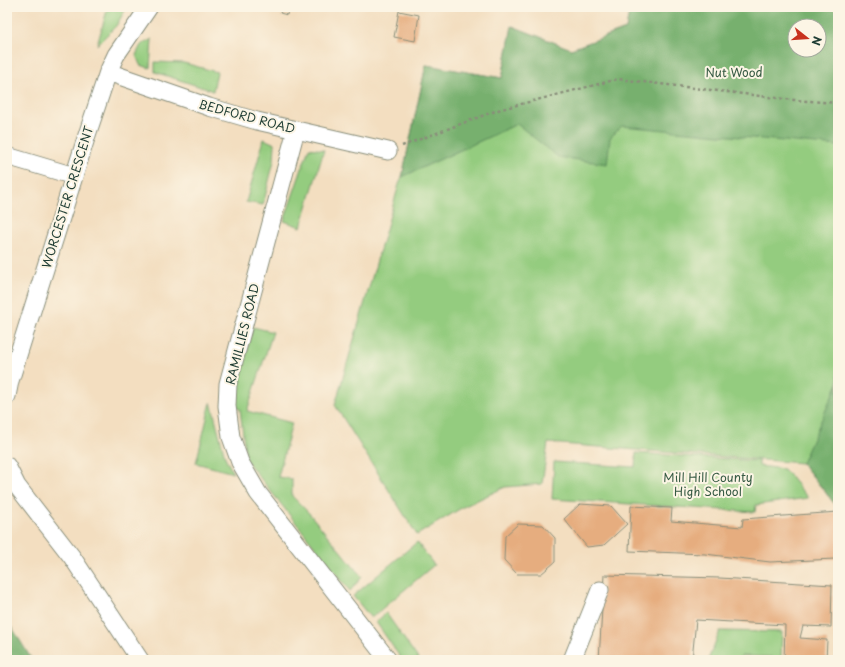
<svg xmlns="http://www.w3.org/2000/svg" width="845" height="667" font-family="'Playpen Sans',sans-serif">
<style>
.green{fill:#94cc7f;stroke:#5a845a;fill-rule:evenodd}
.forest{fill:#77b06e;stroke:#4b7651;fill-rule:evenodd}
.building{fill:#e6ad7f}
.lines{fill:none;stroke-linecap:round;stroke-linejoin:round}
.minor-casing{stroke:#898e7a;stroke-width:19}
.path{stroke:#898e7a;stroke-width:2.5;stroke-dasharray:3 3;stroke-linecap:butt}
.minor{stroke:#fff;stroke-width:17}
.labels{text-anchor:middle;dominant-baseline:central;stroke-width:4;stroke-linejoin:round;paint-order:stroke}
.park-label{font-size:12px;fill:#365a43;stroke:#fcf5e5}
.street-label{font-size:12px;fill:#1f3d34;stroke:#fcf5e5}
</style>
<rect width="100%" height="100%" fill="#fcf5e5"/>
<filter id="ink" filterUnits="userSpaceOnUse"><feTurbulence type="fractalNoise" baseFrequency=".025" numOctaves="2"/><feDisplacementMap in="SourceGraphic" scale="8" xChannelSelector="R" yChannelSelector="G"/><feConvolveMatrix kernelMatrix="1 2 1 2 8 2 1 2 1" color-interpolation-filters="sRGB"/></filter>
<filter id="wash" filterUnits="userSpaceOnUse"><feTurbulence type="fractalNoise" baseFrequency=".012" numOctaves="4" result="noise"/><feDisplacementMap in="SourceGraphic" scale="16" xChannelSelector="R" yChannelSelector="G"/><feGaussianBlur stdDeviation="0.9" result="paint"/><feColorMatrix in="noise" values="0 0 0 0 0 0 0 0 0 0 0 0 0 0 0 0 0 1.4 0 .05"/><feComposite in="paint" operator="in"/></filter>
<g filter="url(#wash)">
<rect width="100%" height="100%" fill="#f3dec0"/>
<path class="green" d="M108 7H127L116 26 97 45Z
M630 7H838V508L802 463 548 443 542 484 505 487 463 507 417 535 335 405 400 181 402 177 426 65 502 78 512 26 571 49 626 29ZM795 26H819V50H795Z
M152 39 150 68 140 65 136 55 141 45Z
M155 62 184 63 217 72 213 91 155 72Z
M264 139 275 144 274 161 263 205 246 202Z
M309 148 324 150 301 227 284 221Z
M253 327 273 332 247 411 292 423 278 477 292 479V496L308 512 362 577 350 591 246 460 240 409 233 406Z
M211 402 225 457 233 473 196 463Z
M636 453 759 461V466L784 469 808 498 756 505 755 512 552 499 554 462 635 467Z
M417 542 434 565 371 618 353 596Z
M386 613 419 660H402L376 622Z
M720 631 782 632 781 660H773L772 657 741 656 740 660H708Z"/>
<path class="forest" d="M630 7H828L838 13V146L622 126 610 138 607 164 558 157 517 124 402 177 426 65 502 78 512 26 571 49 626 29ZM795 26H819V50H795Z
M838 383V508L802 463Z
M7 623 13 629 32 660H7Z"/>
<g id="blocks">
<path class="building" d="M269 7H289L287 15 280 13 281 11Z
M399 11 419 15 415 41 394 37Z
M580 504 611 506 627 524 604 545 587 547 564 519Z
M631 506 672 508 671 521 742 527 743 519 838 512V546L835 559 770 562 705 554 629 551Z
M518 524 543 525 555 538V562L541 574H517L504 560 505 536Z
M604 575 720 578 832 585 831 627 803 626 800 638 827 640 826 660H784L785 625 696 620 692 660H599Z"/>
</g>
</g>
<g filter="url(#ink)">
<use href="#blocks" fill-opacity="0" stroke="#898e7a" stroke-width="1"/>
<g class="lines">
<defs>
<path id="minor" d="M108 72 209 107 257 121 388 151
M296 130 228 384 227 406 231 437 240 462 258 493 388 660
M7 156 74 176
M7 396 10 381 87 135 108 72 116 55 149 7
M7 466 17 486 72 557 140 660
M572 660 600 590"/>
</defs>
<use href="#minor" class="minor-casing"/>
<path class="path" d="M402 146 498 110 618 79 794 100 838 103"/>
<use href="#minor" class="minor"/>
</g>
</g>
<g class="labels">
<g class="park-label">
<text x="734" y="72">Nut Wood</text>
<text x="708" y="477">Mill Hill County<tspan x="708" dy="14">High School</tspan></text>
</g>
<g class="street-label">
<text transform="translate(247 116) rotate(15)">BEDFORD ROAD</text>
<text transform="translate(67 197) rotate(-73)">WORCESTER CRESCENT</text>
<text transform="translate(242 334) rotate(-76)">RAMILLIES ROAD</text>
</g>
</g>
<rect width="845" height="667" fill="none" stroke="#fcf5e5" stroke-width="24"/>
<g transform="translate(807 38) rotate(107)"><circle r="19" fill="#fcf5e5" stroke="#a4ab9e"/>
<path d="M0-3L7 15L0 10L-7 15Z" fill="#c8321e"/>
<text y="-6" font-size="11" font-weight="bold" text-anchor="middle" fill="#1f3d34">N</text>
</g>
</svg>
